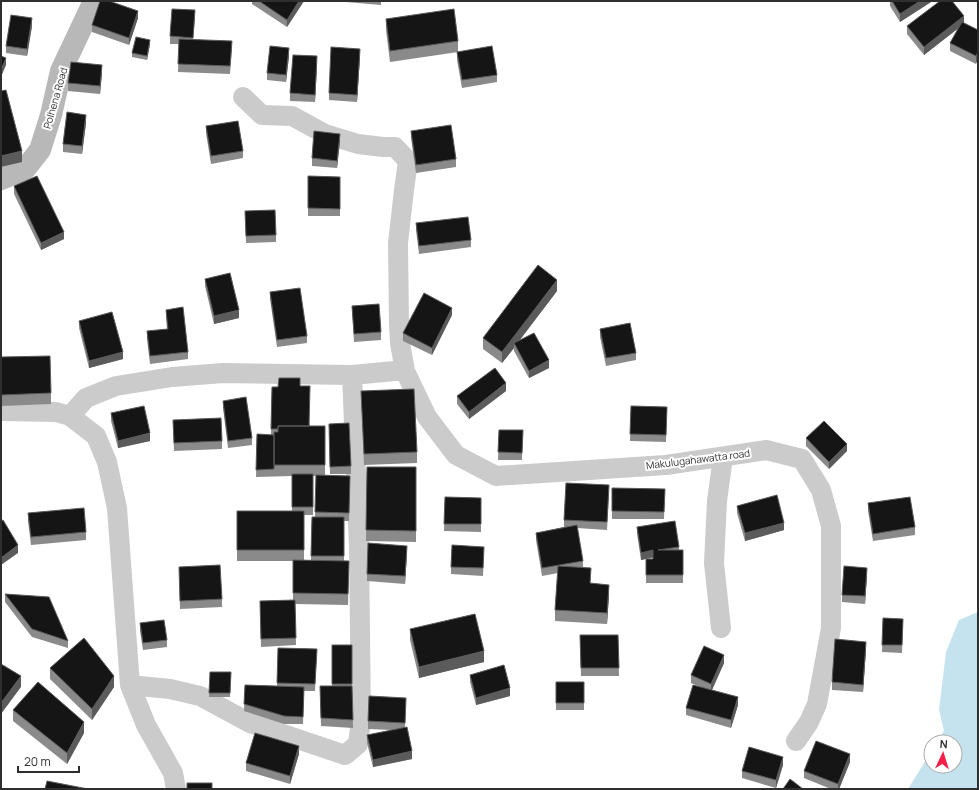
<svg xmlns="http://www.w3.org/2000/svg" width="979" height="790" font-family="Manrope,sans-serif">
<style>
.water{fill:#c4e3ef}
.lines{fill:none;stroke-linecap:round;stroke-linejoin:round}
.street{stroke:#cbcbcb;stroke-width:20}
.secondary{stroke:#b8b8b8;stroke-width:22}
.wall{fill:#8a8a8a;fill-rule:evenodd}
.shaded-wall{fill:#5b5b5b}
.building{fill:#151515;stroke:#5b5b5b}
.labels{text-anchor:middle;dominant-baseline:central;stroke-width:4;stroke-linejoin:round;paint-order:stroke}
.street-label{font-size:10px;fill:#2e2e2e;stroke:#fff}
</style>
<rect width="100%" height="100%" fill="#fff"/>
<path class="water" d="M978 612V789H908L931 752V766H955V742H937L944 731 939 710 946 652 959 620Z"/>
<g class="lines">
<path class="street" d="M243 97 262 115 292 116 325 134 358 144 383 147H395L408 161 404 190 398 243 399 324 400 343 405 371
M352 375 395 371H405L427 417 456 455 496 476 666 465 766 450 802 459 821 490 831 526V628L817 704 809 722 796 741
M1 411 56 412 70 416 96 436 107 462 117 508 130 685 146 725 173 773 176 789
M70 416 86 398 116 386 172 377 223 373 352 375 359 546 361 720 358 744 345 755 250 723 200 696 170 689 130 685
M721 628 714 563 717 501 723 457"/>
<path class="secondary" d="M1 179 25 169 40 150 51 115 61 71 94 1"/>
</g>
<path class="wall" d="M252 1H304L287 27 252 4Z
M346 1H381V5L346 2Z
M890 1H931V2L900 22 890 6Z
M138 18 129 45 92 32V25Z
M195 18 193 39 232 49 230 74 178 72 179 44H170V36Z
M386 19 458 41V52L390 62 386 30Z
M964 23 978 30 976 64 950 51V43L958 28 924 55 907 34V26Z
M32 26 27 56 6 53V46Z
M150 44 147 60 132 57V53Z
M457 52 497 75V82L462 88 457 60Z
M289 56 286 82 267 80V73Z
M360 56 357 102 329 100V93Z
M317 64 315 102 290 101V93Z
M102 73 100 94 68 91V83Z
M86 123 82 154 63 152V144Z
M206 126 243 151V158L211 164 206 133Z
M411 131 456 159V167L416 173 411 138Z
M340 141 337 168 312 166V158Z
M308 176 340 177V216H308Z
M14 186 64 239 41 250 14 194Z
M245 211 276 235V242L246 243Z
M416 223 471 240V247L419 254 416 230Z
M205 279 239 318 214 324 205 286Z
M557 291 520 340 549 368 529 378 514 351V348L502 363 483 349V338Z
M270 292 307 336V343L277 347 270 299Z
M352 306 381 332V340L354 342Z
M166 310 188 352V359L150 364 147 339V331L167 329 166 317Z
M452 315 432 355 403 341V333Z
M79 321 123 359 89 368 79 328Z
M600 329 636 353V360L606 366 600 337Z
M1 357 51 393V404L1 406Z
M300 386 310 426H325V475L350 476 349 521H344V561H349L348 605 295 604 296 645 261 647 260 608 293 600V561H237V511H292V476L256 477 257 434 271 435 272 387ZM313 476H316L315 517H312L311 560H304V515H313Z
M361 391 417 452V463L364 465Z
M506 391 469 419 457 404V396Z
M223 401 252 438V445L228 448 223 408Z
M631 406 667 407 666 442 630 441Z
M111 413 150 441 118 448 111 421Z
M173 420 222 441V449L174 451Z
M499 430H523L522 460H498Z
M329 431 351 466V474H330Z
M806 438 847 451 829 469 806 446Z
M367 467H416V542L366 541Z
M612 488 665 489 664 519H612Z
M609 492 607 530 577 528 583 561V567L591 579 590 583 609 595 607 624 555 621V610L558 573 542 576 536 540V533L564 527V520Z
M445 497 481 498V532L444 531Z
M868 503 915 527V535L873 541 868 511Z
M737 506 784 530 745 541 737 513Z
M28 513 86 532V540L31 545 28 521Z
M637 527 679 547V550H683V583H646V559L641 560 637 534ZM653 558V559H646Z
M407 553 405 584 367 581V574Z
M484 554 483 576 451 574V567Z
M179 567 222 599V607L180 609Z
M867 575 865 604 842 602V595Z
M5 594 68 641V648L32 637 5 602Z
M883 618 903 619 902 653 882 652Z
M140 623 167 640V647L143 650 140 631Z
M410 629 484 662 419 678 410 640Z
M580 635H618L619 676H581Z
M332 645H352V686L353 728 321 726 320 693 332 686Z
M278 648 317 649 315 691H304L303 724H284L244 711 245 685 277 686Z
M866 649 863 692 832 690V682Z
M724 663 712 690 738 705 731 728 686 715V708L700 687 691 683V675Z
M50 668 114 687 92 720 50 679Z
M210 672H231L230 697H209Z
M470 675 510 696 476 705 470 682Z
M556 682H584V710H556Z
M406 706 405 727 412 759 373 767 367 743V735L392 730 368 729V721Z
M13 710 84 733 67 764 13 721Z
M299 754 290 784 246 771V763Z
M850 762 839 789H831L804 778V771Z
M783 765 776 788 742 778V771Z"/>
<path class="shaded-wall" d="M299 1H304L287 27V20Z
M920 1H931V2L900 22V14Z
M138 11V18L129 45V38Z
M964 16V24L924 55V47Z
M32 18V26L27 56V49Z
M150 40V44L147 60V56Z
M289 48V56L286 82V75Z
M360 49V56L357 102V95Z
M978 52V59L976 64V56Z
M317 56V64L315 102V95Z
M6 58V65L1 77V70Z
M102 65V73L100 94V86Z
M86 115V123L82 154V146Z
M340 134V141L337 168V161Z
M22 151V162L1 167V156Z
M64 232V239L41 250V243Z
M557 280V291L515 346 514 343V348L502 363V352Z
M452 308V315L432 355V348Z
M239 310V318L214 324V316Z
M123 352V359L89 368V361Z
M549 360V368L529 378V371Z
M506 383V391L469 419V412Z
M150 433V441L118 448V441Z
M847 444V451L829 469V462Z
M784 523V530L745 541V533Z
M18 545V553L1 565V558Z
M407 546V553L405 584V576Z
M653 550V557L641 560V553Z
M867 568V575L865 604V596Z
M609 585V595L607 624V613Z
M866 642V649L863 692V685Z
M484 651V662L419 678V667Z
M724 655V663L711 692V684Z
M21 676V687L1 714V703Z
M114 676V687L92 720V709Z
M510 688V696L476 705V698Z
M738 697V705L731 728V720Z
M84 722V733L67 764V753Z
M299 746V754L290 784V776Z
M412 751V759L373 767V760Z
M850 754V762L839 789H838V784Z
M783 757V765L776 788V780Z"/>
<path class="building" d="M100 1H109L138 11 129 38 92 25Z
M259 1H299L287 20Z
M892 1H920L900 14Z
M940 1H952L964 16 924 47 907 26Z
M172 9 195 10 193 38 170 36Z
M454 9 458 41 390 51 386 19Z
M11 15 32 18 27 49 6 46Z
M962 22 978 30V52L976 56 950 43Z
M136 37 150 40 147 56 132 53Z
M179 39 232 41 230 66 178 64Z
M270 46 289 48 286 75 267 73Z
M492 46 497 75 462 80 457 52Z
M331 47 360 49 357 95 329 93Z
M293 55 317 56 315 95 290 93Z
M1 56 6 58 1 70Z
M71 62 102 65 100 86 68 83Z
M6 90 22 151 1 156V91Z
M67 112 86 115 82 146 63 144Z
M238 121 243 151 211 156 206 126Z
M451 125 456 159 416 165 411 131Z
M314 131 340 134 337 161 312 158Z
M37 176 64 232 41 243 14 186Z
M308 176 340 177V209L308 208Z
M275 210 276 235 246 236 245 211Z
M468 217 471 240 419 246 416 223Z
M538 265 557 280 502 352 483 338Z
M230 273 239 310 214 316 205 279Z
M300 288 307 336 277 340 270 292Z
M424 293 452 308 432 348 403 333Z
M379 304 381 332 354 334 352 306Z
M183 307 188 352 150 356 147 331 168 329 166 310Z
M112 312 123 352 89 361 79 321Z
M630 323 636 353 606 358 600 329Z
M534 333 549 360 529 371 514 343Z
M50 356 51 393 1 395V357Z
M495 368 506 383 469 412 457 396Z
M279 378H300V386H310L309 426H278V429H271L272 387H278Z
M414 389 417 452 364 454 361 391Z
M246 397 252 438 228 441 223 401Z
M144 406 150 433 118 441 111 413Z
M631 406 667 407 666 435 630 434Z
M221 418 222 441 174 443 173 420Z
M824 421 847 444 829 462 806 438Z
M349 423 351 466 330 467 329 424Z
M278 426H325V465H274V432H278Z
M499 430H523L522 453 498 452Z
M257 434 274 435V469L256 470Z
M367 467H416V531L366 530Z
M292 474H313V507H292Z
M316 475 350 476 349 513 315 512Z
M566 483 609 485 607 522 564 520Z
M612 488 665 489 664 512 612 511Z
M777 495 784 523 745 533 737 506Z
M445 497 481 498V524H444Z
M910 497 915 527 873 534 868 503Z
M84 508 86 532 31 537 28 513Z
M237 511H304V550H237Z
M312 517H344V556H311Z
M3 520 18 545 1 558V521Z
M675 521 679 547 658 550H683V575H646V559H653V550L641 553 637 527Z
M577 525 583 561 542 568 536 533Z
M368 543 407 546 405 576 367 574Z
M452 545 484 547 483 568 451 567Z
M293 560 349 561 348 594 293 593Z
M220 565 222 599 180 601 179 567Z
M558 566 591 568 590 583 609 585 607 613 555 610Z
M844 566 867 568 865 596 842 595Z
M5 594 49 597 68 641 32 629Z
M295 600 296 638 261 639 260 601Z
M475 614 484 651 419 667 410 629Z
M883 618 903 619 902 645H882Z
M164 620 167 640 143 643 140 623Z
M580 635H618L619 668H581Z
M84 638 114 676 92 709 50 668Z
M835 639 866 642 863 685 832 682Z
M332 645H352V684H332Z
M704 646 724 655 711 684 691 675Z
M278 648 317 649 315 684 277 683Z
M1 664 21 676 1 703Z
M504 665 510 688 476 698 470 675Z
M210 672H231L230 693H209Z
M38 682 84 722 67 753 13 710Z
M556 682H584V703H556Z
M245 685 304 687 303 717 284 716 244 704Z
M693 685 738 697 731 720 686 708Z
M320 686H352L353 720 321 718Z
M369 696 406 698 405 723 368 721Z
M407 727 412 751 373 760 367 735Z
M255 733 299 746 290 776 246 763Z
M816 741 850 754 838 784 804 771Z
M749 747 783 757 776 780 742 771Z
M790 779 803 789H783Z
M47 781 88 789H45Z
M187 783H212V789H187Z"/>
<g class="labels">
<g class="street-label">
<text transform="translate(55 98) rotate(-74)">Polhena Road</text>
<text transform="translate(698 459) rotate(-7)">Makulugahawatta road</text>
</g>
</g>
<rect width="979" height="790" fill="none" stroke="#2e2e2e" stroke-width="4"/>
<g transform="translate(943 754) rotate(4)"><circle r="19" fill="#ffffff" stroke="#ababab"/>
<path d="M0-3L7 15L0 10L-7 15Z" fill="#f51f49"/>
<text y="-6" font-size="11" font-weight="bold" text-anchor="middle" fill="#2e2e2e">N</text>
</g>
<path d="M18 766v6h61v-6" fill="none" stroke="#2e2e2e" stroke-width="2"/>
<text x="24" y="766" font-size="12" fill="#2e2e2e" stroke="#ffffff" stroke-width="3" paint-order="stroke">20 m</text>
</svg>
